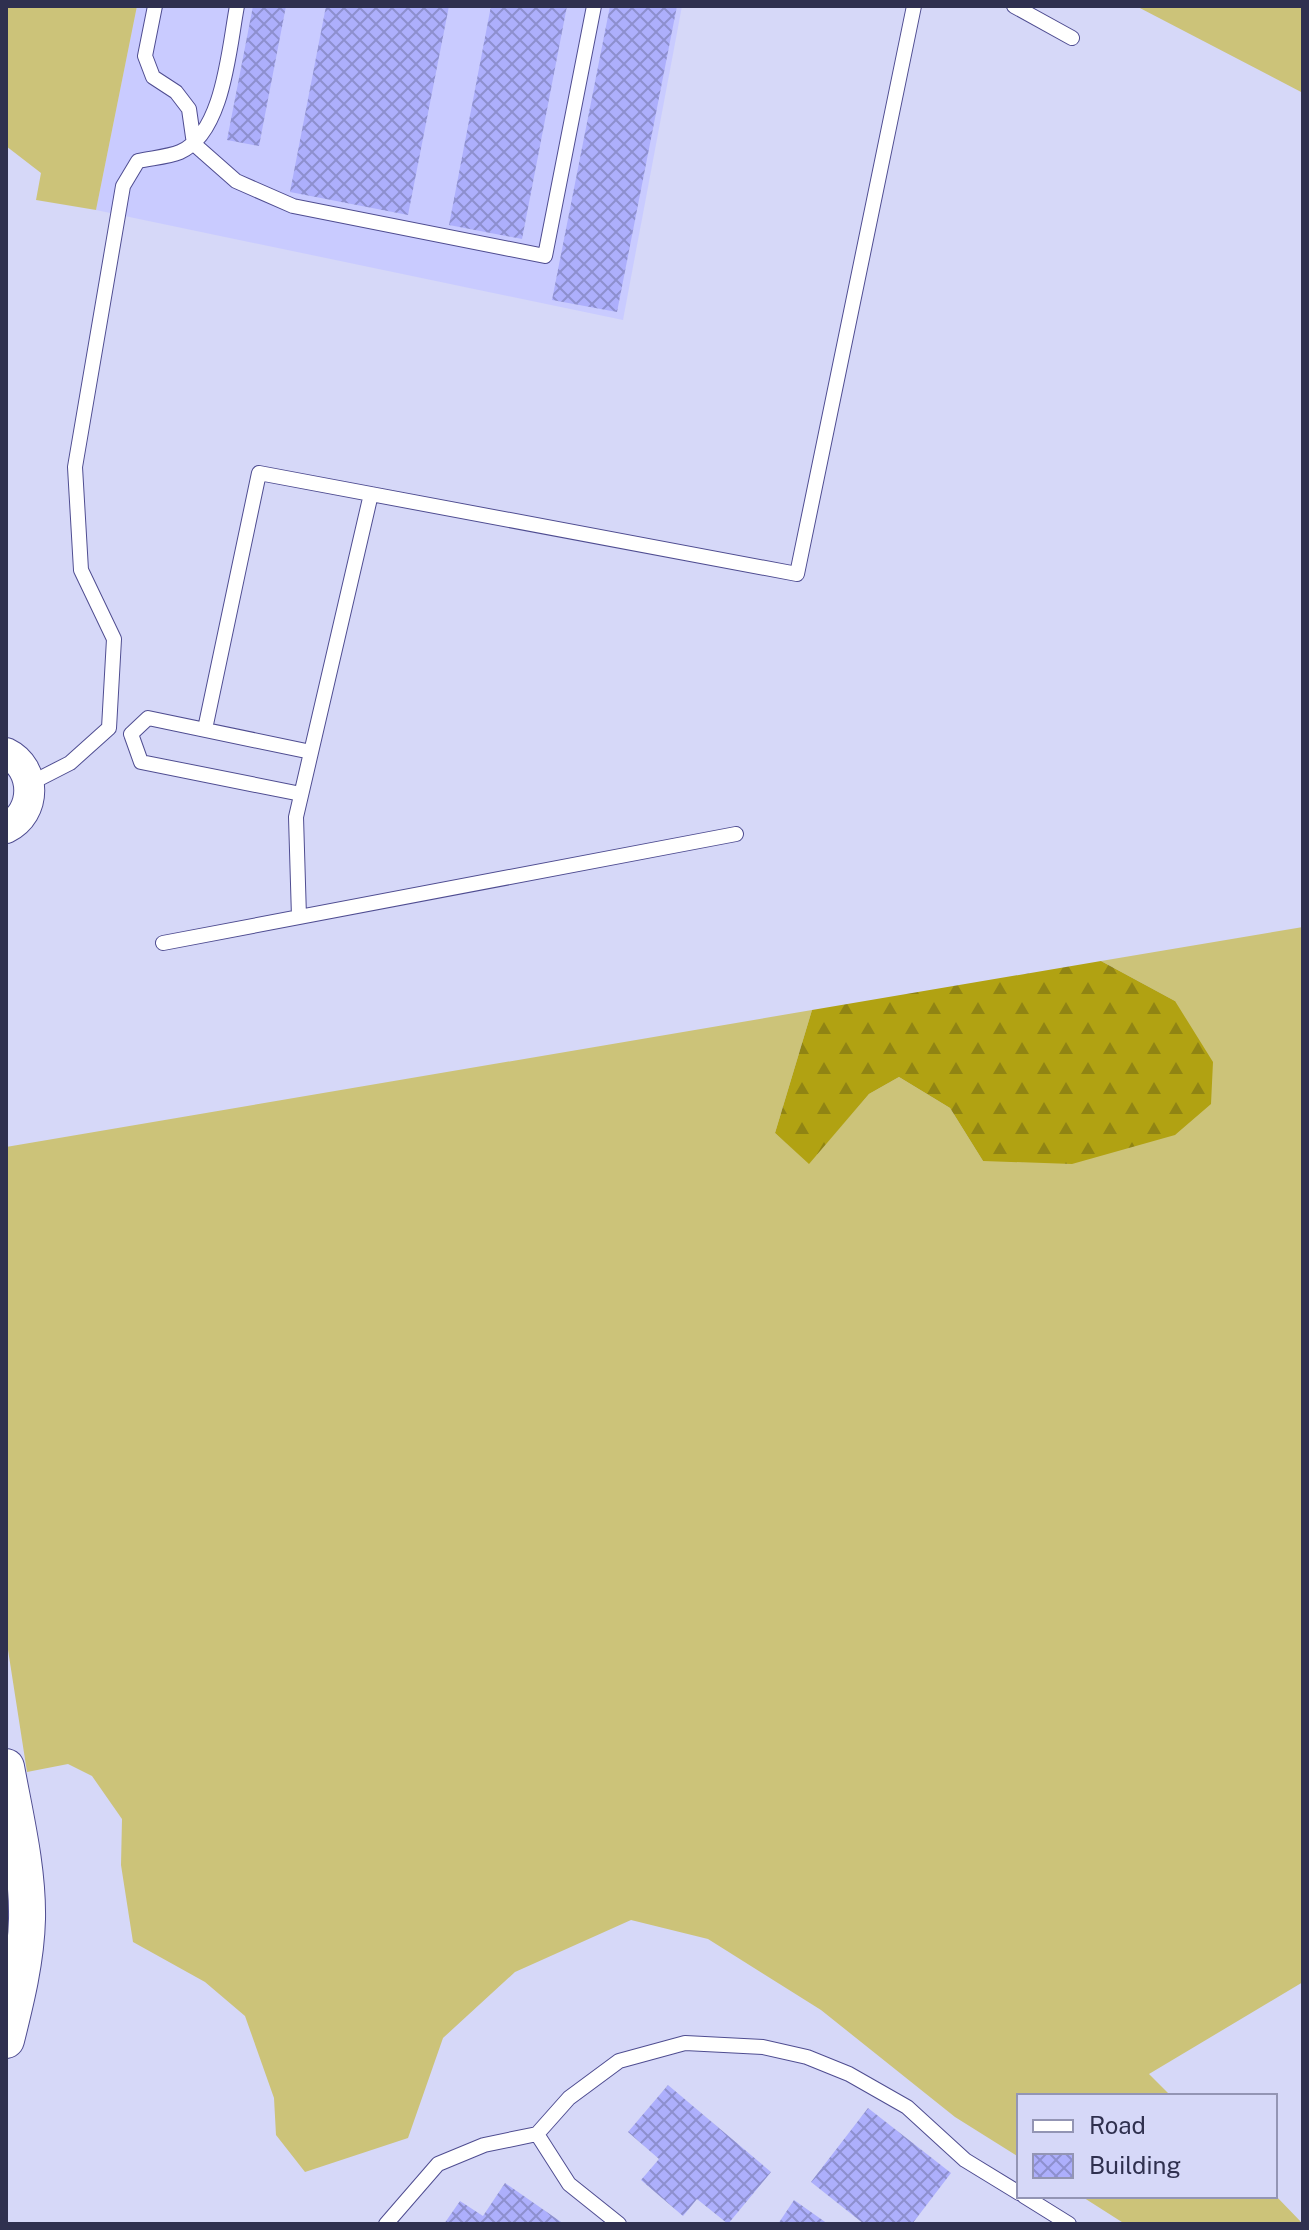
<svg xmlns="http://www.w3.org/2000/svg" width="1309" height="2230" font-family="'Public Sans',sans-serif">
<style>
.built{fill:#c9cbff}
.grass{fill:#ccc379}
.forest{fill:url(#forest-firs)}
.building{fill:url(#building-cross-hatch)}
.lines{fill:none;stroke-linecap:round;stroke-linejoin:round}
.service-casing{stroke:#4f4d91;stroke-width:16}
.minor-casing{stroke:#4f4d91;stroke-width:32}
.tertiary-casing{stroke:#4f4d91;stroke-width:38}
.service{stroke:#fff;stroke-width:14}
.minor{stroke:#fff;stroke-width:30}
.tertiary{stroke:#fff;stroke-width:36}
</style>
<defs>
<pattern id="forest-firs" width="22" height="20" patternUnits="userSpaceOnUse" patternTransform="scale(2)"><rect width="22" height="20" fill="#b1a212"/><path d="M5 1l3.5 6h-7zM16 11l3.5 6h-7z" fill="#908413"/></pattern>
<pattern id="building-cross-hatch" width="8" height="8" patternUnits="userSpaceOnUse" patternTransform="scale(2)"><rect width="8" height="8" fill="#adaffc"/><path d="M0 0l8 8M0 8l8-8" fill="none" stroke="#8d8fce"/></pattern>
</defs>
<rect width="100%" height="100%" fill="#d6d8f8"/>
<path class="built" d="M137 6H682L623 320 96 210Z"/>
<path class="grass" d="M6 6H137L96 210 36 200 41 173 6 146Z
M1136 6H1303V93Z
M1303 927V1982L1149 2074 1171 2096H1019V2157L955 2117 821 2010 708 1939 631 1920 515 1972 443 2038 408 2138 305 2172 276 2135 274 2098 245 2016 205 1982 133 1942 121 1865 122 1819 92 1776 68 1764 27 1772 6 1637V1147L812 1010 775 1133 809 1163 869 1094 899 1077 950 1108 983 1161 1175 1001 1101 961Z
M1275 2195 1303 2224H1125L1081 2196Z"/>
<path class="forest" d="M1101 961 1175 1001 1213 1062 1211 1104 1175 1135 1072 1164 983 1161 950 1108 899 1077 869 1094 809 1164 775 1133 812 1010Z"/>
<path class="building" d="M253 6H286L259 146 227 140Z
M326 6H449L408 215 290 192Z
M491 6H567L522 239 449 225Z
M610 6H677L617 312 552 300Z
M668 2085 771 2172 728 2224 697 2199 683 2216 641 2180 659 2159 628 2132Z
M868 2108 951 2173 912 2224H864L811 2182Z
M505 2183 564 2224H444L460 2201 483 2216Z
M794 2200 828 2224H778Z"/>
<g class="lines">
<defs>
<path id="service" d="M155 6 145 56 153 77 176 92 189 109 194 144 236 181 293 206 545 256 594 6
M1014 6 1072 38
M205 729 259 473 797 574 914 6
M131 734 141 762 301 794
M131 734 148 718 311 752
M29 784 70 763 109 728 114 639 81 570 75 467 123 186 138 161C151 158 168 157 180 152 224 133 229 47 237 6
M299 917 296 817 371 494
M163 943 736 834
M537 2134 569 2184 619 2224
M1024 2196 1069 2224
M386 2224 438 2164 484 2145 537 2134 569 2098 619 2061 685 2043 763 2047 807 2057 849 2074 907 2107 965 2160 1019 2193"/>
<path id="minor" d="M6 753C37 768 37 813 6 828"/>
<path id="tertiary" d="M6 1767C15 1816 28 1869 27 1919 26 1960 16 2000 6 2040"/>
</defs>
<use href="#service" class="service-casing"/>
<use href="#minor" class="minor-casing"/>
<use href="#tertiary" class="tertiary-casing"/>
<use href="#service" class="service"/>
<use href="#minor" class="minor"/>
<use href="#tertiary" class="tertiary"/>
</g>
<rect width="1309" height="2230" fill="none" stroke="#2f304f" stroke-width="16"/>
<rect x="1017" y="2094" width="260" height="104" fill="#d6d8f8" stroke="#9395b4" stroke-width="2"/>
<rect x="1033" y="2120" width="40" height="12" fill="#ffffff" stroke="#9395b4" stroke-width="2"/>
<text x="1089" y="2134" font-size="24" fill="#2f304f">Road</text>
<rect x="1033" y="2154" width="40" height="24" fill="url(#building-cross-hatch)" stroke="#9395b4" stroke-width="2"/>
<text x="1089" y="2174" font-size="24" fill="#2f304f">Building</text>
</svg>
